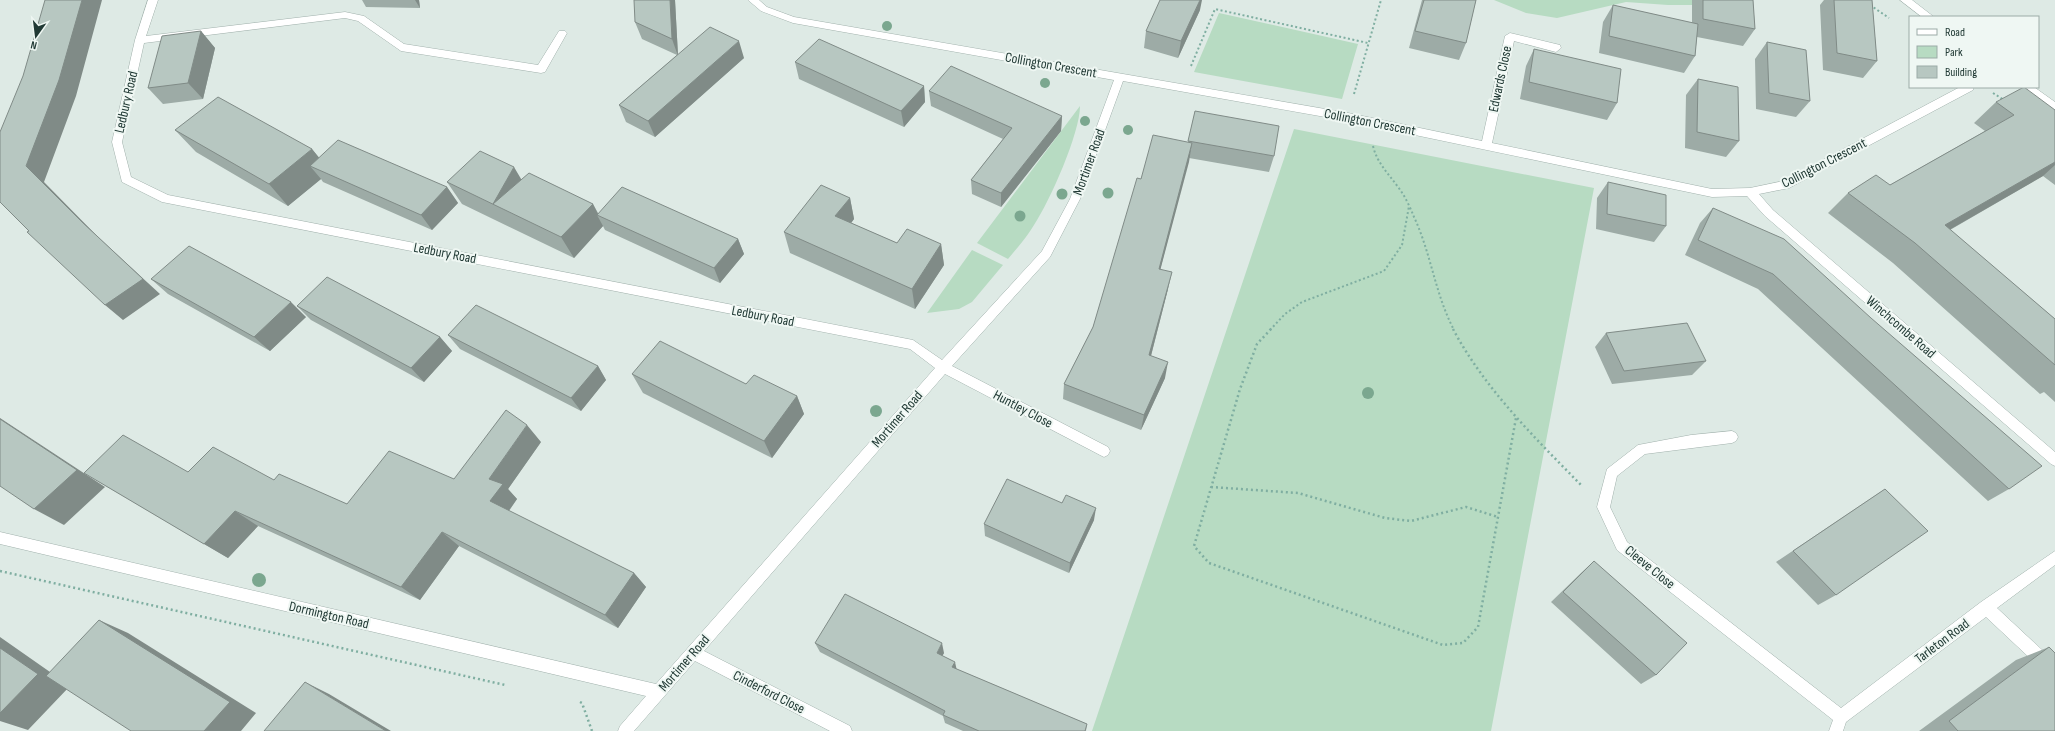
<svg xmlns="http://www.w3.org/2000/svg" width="2055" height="731" font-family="'Sofia Sans Condensed',sans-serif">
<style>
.green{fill:#b7dbc2}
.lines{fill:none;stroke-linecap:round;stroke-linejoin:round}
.minor-casing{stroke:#a1b1ac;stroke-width:1}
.path-far1{stroke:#7faea1;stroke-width:2;stroke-dasharray:2 2.5;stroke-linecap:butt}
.path{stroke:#7faea1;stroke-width:2.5;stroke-dasharray:2 3;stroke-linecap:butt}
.minor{fill:#fff;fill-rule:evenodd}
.tree{fill:#7ba78f}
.wall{fill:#9daba6}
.shaded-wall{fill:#808b87}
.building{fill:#b7c7c1;stroke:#808b87}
.labels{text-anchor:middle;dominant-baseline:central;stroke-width:4;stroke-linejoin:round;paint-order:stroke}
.street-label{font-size:14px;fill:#203934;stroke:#eff7f3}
</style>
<rect width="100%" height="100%" fill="#deeae5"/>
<path class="green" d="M1494 0H1708L1707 5H1668L1626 2 1557 18 1526 13Z
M1219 13 1358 44 1342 99 1194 72Z
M1080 106C1080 133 1050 201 1034 225 1027 237 1017 248 1008 259L977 243Z
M1294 129 1594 188 1491 731H1092Z
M972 250 1003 265 972 302 959 309 927 313Z"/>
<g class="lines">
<defs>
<path id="minor" d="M148 0H158L146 36 345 12 364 16 404 44 538 65 559 31H565L567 33 545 72 541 73 401 51 358 21 345 18 144 43 122 142 131 177 168 195 913 340 942 360 1042 251 1070 199 1114 80 793 23 761 11 748 0H759L767 7 794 17 1348 113 1482 141 1505 36 1510 33 1560 45 1561 48 1556 52 1514 41 1492 143 1712 189 1750 188 1783 181 1960 87H1974L1973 90 1789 188 1759 194 1773 210 2055 452V466L2051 464 1765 216 1747 196 1712 197 1348 121 1123 81 1080 199 1050 257 952 366 1108 447 1110 451 1108 455 1104 457 1100 455 945 374 704 651 850 726 852 731H830L695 661 634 731H618L620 726 646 696 0 544V532L656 684 935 368 910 349 162 202 122 182 112 142 135 40Z
M1900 0H1912L1934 17H1922Z
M2022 87H2034L2055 102V111Z
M1732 431 1736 433 1738 437 1736 441 1732 443 1645 454 1617 476 1610 507 1627 542 1841 708 1981 602 2055 551V565L1997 608 2055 662V679L2050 677 1986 617 1846 722 1843 731H1829L1833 720 1617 550 1597 507 1607 469 1638 445 1691 435Z"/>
</defs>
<use href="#minor" class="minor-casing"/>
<path class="path-far1" d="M1870 5 1889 18
M1191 66 1215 9 1368 43
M1993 93 2004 100
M1354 94 1381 0
M1373 146C1377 163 1388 173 1398 187 1405 196 1410 207 1414 217 1431 253 1435 294 1454 330
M1270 330 1285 314 1302 302 1384 271 1402 245 1409 206"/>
<path class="path" d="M1271 329 1257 344 1240 389 1194 546 1209 563 1443 645 1463 643 1478 627 1516 418
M1453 329C1485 389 1534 437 1581 485
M1211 487 1298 493 1385 518 1411 521 1466 507 1498 517
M0 571 505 685
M580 702 582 703 592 731"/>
<use href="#minor" class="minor"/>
</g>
<g class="tree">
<circle cx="887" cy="26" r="5"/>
<circle cx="1045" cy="83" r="5"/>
<circle cx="1085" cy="121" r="5"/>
<circle cx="1128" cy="130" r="5"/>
<circle cx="1108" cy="193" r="5.5"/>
<circle cx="1062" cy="194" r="5.5"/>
<circle cx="1020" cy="216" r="5.5"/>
<circle cx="1368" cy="393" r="6"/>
<circle cx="876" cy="411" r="6"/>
<circle cx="259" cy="580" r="7"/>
</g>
<path class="wall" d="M362 0H419L420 8 366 7Z
M675 0 678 55 744 58 655 137 626 122 619 105 677 55 642 39 635 22Z
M1422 0H1476L1466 43 1459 60 1409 48Z
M1692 0H1753L1755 29 1743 46 1697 37 1695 56 1684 73 1599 53 1603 22 1613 5 1692 23Z
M1824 0H1872L1877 61 1863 78 1823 70 1820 5Z
M1200 10 1178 58 1144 48 1146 31Z
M201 31 215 48 203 99 163 104 148 88Z
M1767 42 1810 101 1796 117 1756 109 1755 59Z
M1534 49 1617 103 1607 120 1520 99 1526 66Z
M795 62 924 86 925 102 904 127 799 79Z
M1698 79 1739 141 1726 157 1685 148 1686 95Z
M929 91 1062 116 1061 131 1001 207 972 194 971 180 1003 139 931 106Z
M1996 102 2055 110V185L2043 176 1950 230 2055 319V402L2044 392 2040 394 1893 263 1828 213 1848 193 1890 185 1985 131 1974 123Z
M1195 111 1274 156 1269 172 1189 158 1160 270 1168 289 1151 356 1165 378 1141 430 1063 399 1064 384 1093 327 1141 179 1188 142Z
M175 130 312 149 319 158 447 187 458 203 432 230 323 182 321 179 288 206 196 152Z
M522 180 593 204 598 213 738 239 744 254 720 283 605 230 603 226 574 258 462 204 447 182Z
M1608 182 1666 226 1654 242 1596 229 1597 198Z
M850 198 854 219 851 223 897 243 941 244 944 265 915 309 790 253 784 232Z
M1713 208 2009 489 1988 501 1758 289 1685 255 1700 223Z
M151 279 306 317 270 351 168 294Z
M297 306 440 337 452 351 424 382 311 320Z
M1606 333 1706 361 1692 375 1612 384 1595 347Z
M448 335 598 366 606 380 581 411 460 349Z
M632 374 746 384 797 396 804 414 772 458 643 393Z
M541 442 508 489 517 499 509 511 634 573 646 587 618 628 459 546 420 600 258 526 228 558 84 473 188 472 274 480 347 504 454 479Z
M1885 489 1836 595 1818 605 1776 562Z
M1094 520 1069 573 985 536 984 524Z
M1594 561 1656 675 1641 684 1551 602 1582 572Z
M815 643 944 653 942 656 956 669 1087 724 1086 731H963L945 723 943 716 820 652Z
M2049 647 2055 731H1919L2016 660Z"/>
<path class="shaded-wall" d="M82 0H102L76 96 44 182 99 238 160 294 123 320 105 305 82 222 26 166Z
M415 0H419L420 8Z
M670 0H675L678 56 672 39Z
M1200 0H1202L1200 10 1178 58 1181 41Z
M201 31 215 48 203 99 188 83Z
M739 41 744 58 655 137 648 121Z
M924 86 925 102 904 127 901 111Z
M1062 116 1061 131 1001 207V193Z
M1192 143 1189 162 1156 286 1159 269Z
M312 149 330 171 310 166 321 179 288 206 269 184Z
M2055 162V165L2043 176 1923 245 1945 225Z
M514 167 527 189 493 204Z
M447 187 458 203 432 230 421 215Z
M850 198 854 219 840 238 835 216Z
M593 204 599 216 597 215 603 226 574 258 561 237Z
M738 239 744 254 720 283 714 268Z
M941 244 944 265 915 309 912 289Z
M1172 272 1168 289 1147 371 1149 355Z
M291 302 306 317 270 351 254 337Z
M440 337 452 351 424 382 411 368Z
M1168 362 1165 378 1141 430 1144 415Z
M598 366 606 380 581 411 571 398Z
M797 396 804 414 772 458 764 441Z
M0 418 105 487 64 525 34 509 0 419Z
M527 425 541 442 508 489 517 499 505 516 490 501 489 479Z
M1096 508 1094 520 1069 573 1070 563Z
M235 511 258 526 228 558 204 544Z
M442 532 459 546 420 600 401 587Z
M634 573 646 587 618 628 605 615Z
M99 620 128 633 256 713 241 731H204Z
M0 637 70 686 28 730 0 721Z
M942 643 944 653 939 662 937 653Z
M955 662 957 671 952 667Z
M305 682 329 694 391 731H386Z"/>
<path class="building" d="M45 0H82L59 80 26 166 82 222 143 279 105 305 27 232 29 231 0 202V132L23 76Z
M634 0H670L672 39 635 22Z
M1160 0H1200L1181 41 1146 31Z
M1424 0H1476L1466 43 1415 31Z
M1703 0H1753L1755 29 1703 19Z
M1834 0H1872L1877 61 1837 53Z
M1613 5 1698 24 1695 56 1609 36Z
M710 27 739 41 648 121 619 105Z
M201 31 188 83 148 88 162 36Z
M819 39 924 86 901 111 795 62Z
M1767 42 1806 50 1810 101 1769 93Z
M1534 49 1621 69 1617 103 1529 82Z
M951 66 1062 116 1001 193 971 180 1012 128 929 91Z
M1698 79 1738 87 1739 141 1697 132Z
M2024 87 2055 110V162L1945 225 2055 319V365L1915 243 1848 193 1876 175 1890 185 2014 115 1996 102Z
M218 97 312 149 269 184 175 130Z
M1195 111 1279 126 1274 156 1188 141Z
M1153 135 1192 143 1159 269 1172 272 1149 355 1168 362 1144 415 1064 384 1093 327 1137 178 1141 179Z
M338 140 447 187 421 215 310 166Z
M480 151 514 167 493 204 529 173 593 204 561 237 447 182Z
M1608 182 1666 195V226L1607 214Z
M821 185 850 198 835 216 897 243 907 229 941 244 912 289 784 232Z
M622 187 738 239 714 268 597 215Z
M1713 208 1784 239 1871 318 2042 466 2009 489 1773 274 1698 240Z
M189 246 291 302 254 337 151 279Z
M327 277 440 337 411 368 297 306Z
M476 305 598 366 571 398 448 335Z
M1687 323 1706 361 1624 371 1606 333Z
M660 341 746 384 754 375 797 396 764 441 632 374Z
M506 410 527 425 489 479 503 484 490 501 634 573 605 615 442 532 401 587 235 511 204 544 84 473 123 435 188 472 213 447 274 480 279 474 347 504 389 451 454 479Z
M0 419 77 470 34 509 0 486Z
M1007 479 1062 503 1066 495 1096 508 1070 563 984 524Z
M1885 489 1928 531 1836 595 1793 551Z
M1594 561 1687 643 1656 675 1563 592Z
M845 594 942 643 937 653 955 662 952 667 1087 724 1085 731H979L943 715 945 711 815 643Z
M99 620 230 702 204 731H131L46 676Z
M2049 647 2055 653V731H1958L1949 721Z
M0 648 38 674 0 713Z
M305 682 386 731H264Z"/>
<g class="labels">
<g class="street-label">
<text transform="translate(1051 65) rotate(10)">Collington Crescent</text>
<text transform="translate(1500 79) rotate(-78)">Edwards Close</text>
<text transform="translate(126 102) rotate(-77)">Ledbury Road</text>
<text transform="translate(1370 122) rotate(11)">Collington Crescent</text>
<text transform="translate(1089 162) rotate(-70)">Mortimer Road</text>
<text transform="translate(1824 163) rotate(-27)">Collington Crescent</text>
<text transform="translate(445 253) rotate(11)">Ledbury Road</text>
<text transform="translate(763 316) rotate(11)">Ledbury Road</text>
<text transform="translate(1901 327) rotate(41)">Winchcombe Road</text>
<text transform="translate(1023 409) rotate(28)">Huntley Close</text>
<text transform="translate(897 419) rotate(-49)">Mortimer Road</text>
<text transform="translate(1650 567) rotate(39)">Cleeve Close</text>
<text transform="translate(329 615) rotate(13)">Dormington Road</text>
<text transform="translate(1942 641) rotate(-37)">Tarleton Road</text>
<text transform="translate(684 663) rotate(-49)">Mortimer Road</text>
<text transform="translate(769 692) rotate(27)">Cinderford Close</text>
</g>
</g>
<rect x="1909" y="16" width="130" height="72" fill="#eff7f3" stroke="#9caba7"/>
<rect x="1917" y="29" width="20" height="6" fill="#ffffff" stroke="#9caba7"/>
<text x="1945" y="36" font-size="12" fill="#203934">Road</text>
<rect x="1917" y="46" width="20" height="12" fill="#b7dbc2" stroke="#9caba7"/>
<text x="1945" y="56" font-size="12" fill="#203934">Park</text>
<rect x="1917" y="66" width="20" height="12" fill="#b7c7c1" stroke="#9caba7"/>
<text x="1945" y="76" font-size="12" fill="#203934">Building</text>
<g transform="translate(36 36) rotate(194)" stroke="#eff7f3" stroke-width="3" paint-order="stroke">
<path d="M0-3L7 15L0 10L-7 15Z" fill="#203934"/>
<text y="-6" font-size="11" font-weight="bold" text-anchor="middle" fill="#203934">N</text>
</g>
</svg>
